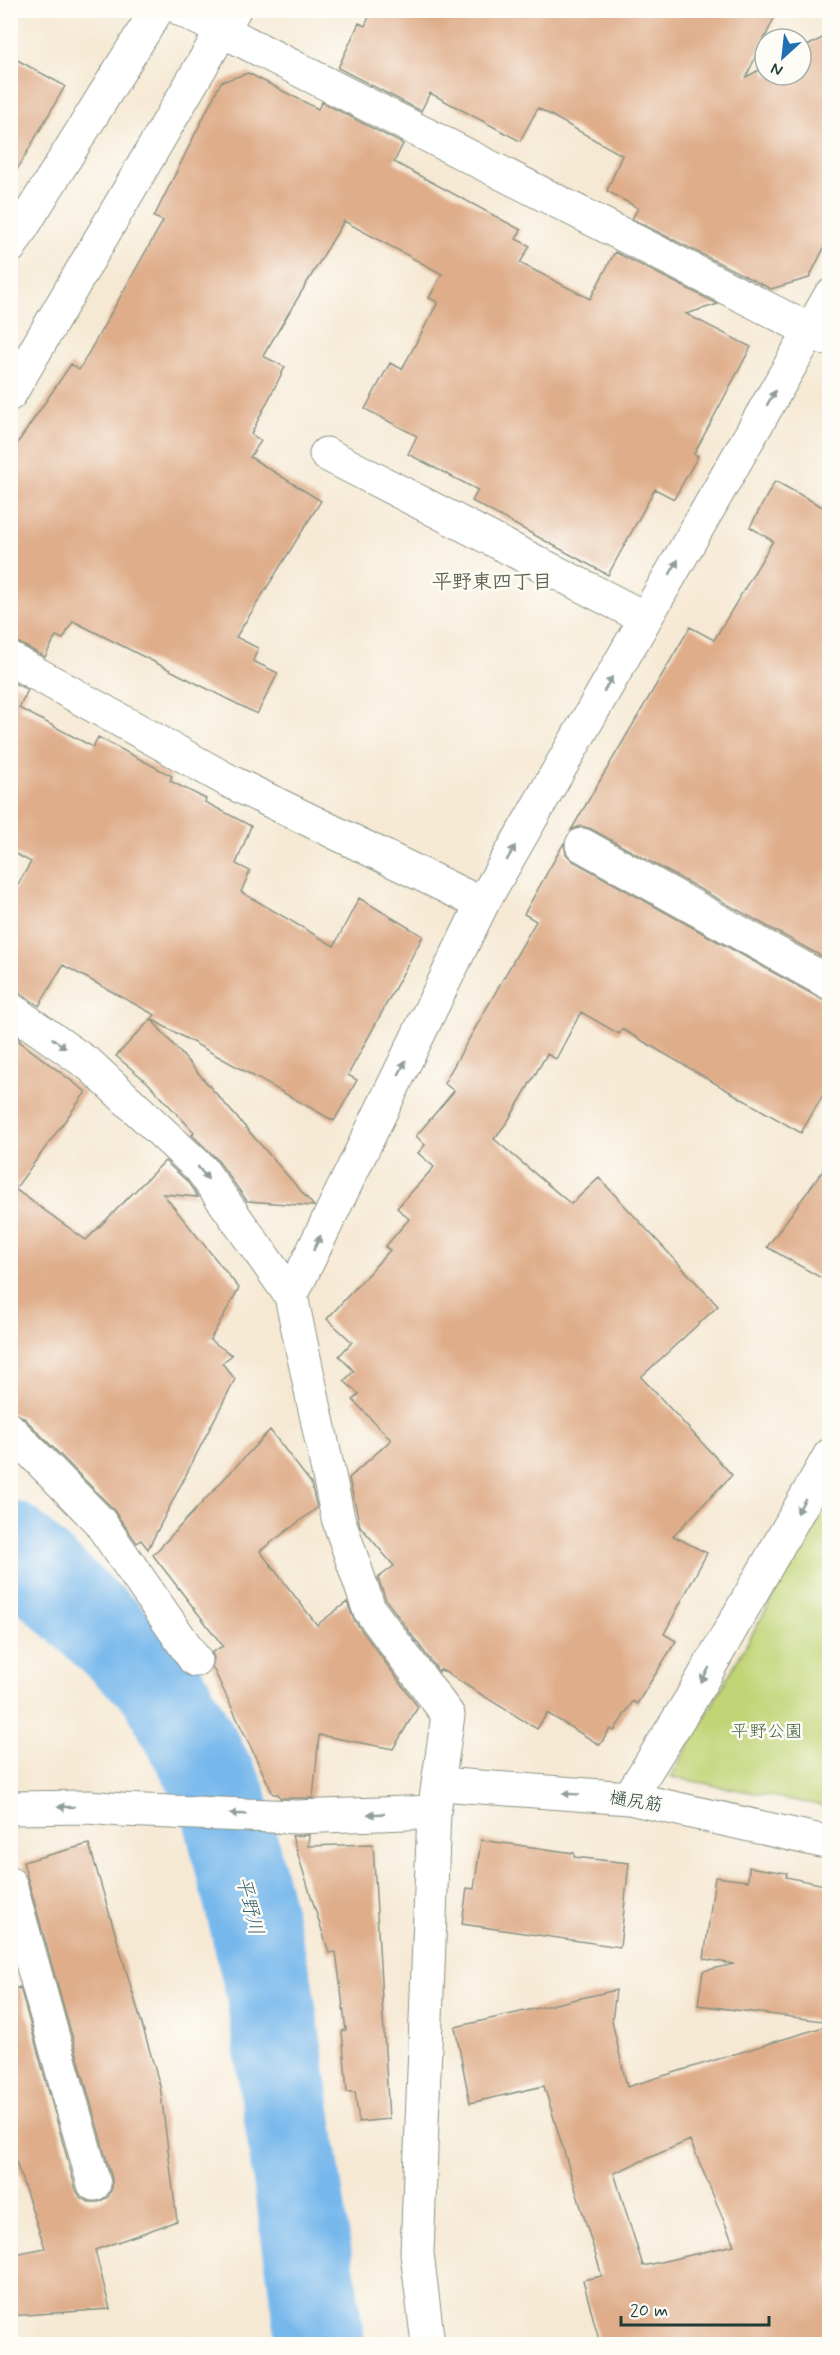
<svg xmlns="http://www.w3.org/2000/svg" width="840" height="2355" font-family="Mynerve,'Klee One',sans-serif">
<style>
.green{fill:#c1d476;stroke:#708855;stroke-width:1.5}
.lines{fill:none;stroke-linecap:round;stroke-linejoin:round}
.river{stroke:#77b8ec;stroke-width:88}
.building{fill:#dfad8a;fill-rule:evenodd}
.minor-casing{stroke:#8a9384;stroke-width:35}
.minor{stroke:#fff;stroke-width:33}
.oneway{fill:#8f9e9a}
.labels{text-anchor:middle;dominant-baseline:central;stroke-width:5;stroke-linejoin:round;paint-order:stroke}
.park-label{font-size:18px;fill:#486344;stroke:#fdfcf7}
.street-label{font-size:18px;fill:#1f3d34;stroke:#fdfcf7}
.neighbourhood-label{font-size:20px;font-weight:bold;fill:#626452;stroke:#fdfcf7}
.water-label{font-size:20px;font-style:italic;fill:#39626b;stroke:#fdfcf7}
</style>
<rect width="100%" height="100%" fill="#fdfcf7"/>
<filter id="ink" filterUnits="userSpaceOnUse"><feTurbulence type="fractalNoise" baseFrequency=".0167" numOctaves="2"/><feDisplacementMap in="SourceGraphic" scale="12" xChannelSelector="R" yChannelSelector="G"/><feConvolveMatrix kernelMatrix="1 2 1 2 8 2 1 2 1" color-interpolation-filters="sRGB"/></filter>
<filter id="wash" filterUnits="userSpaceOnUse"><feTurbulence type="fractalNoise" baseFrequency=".008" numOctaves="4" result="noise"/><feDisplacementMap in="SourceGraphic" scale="24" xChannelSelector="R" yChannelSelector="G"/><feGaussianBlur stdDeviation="1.35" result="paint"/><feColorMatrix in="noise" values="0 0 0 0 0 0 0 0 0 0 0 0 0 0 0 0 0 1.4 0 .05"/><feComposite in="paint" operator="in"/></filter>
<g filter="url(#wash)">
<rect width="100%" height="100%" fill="#f6e9d4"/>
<path class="green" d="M829 1499V1807L671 1777Z"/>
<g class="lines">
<path class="river" d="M10 1545 160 1683 223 1799 269 1988 321 2344"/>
</g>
<g id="blocks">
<path class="building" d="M372 10H778L746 77 765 67V75H801V49L830 34V236L809 278 771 289 632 219 638 208 607 191 622 155 538 108 520 141 430 93 421 111 338 68 359 23 365 26Z
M10 56 65 86 10 182Z
M248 73 318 109 322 102 403 144 394 162 521 230 516 239 530 246 520 263 590 299 615 252 718 304 686 314 751 347 694 454 698 456 674 499 655 489 608 575 472 501 478 490 408 454 417 436 365 409 390 363 402 369 438 302 429 298 442 274 344 221 263 356 285 367 251 434 261 441 250 457 321 501 236 637 258 648 253 661 278 673 257 714 73 621 63 639 56 636 45 657 19 643 10 640V454L71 364 79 370 163 221 154 217 221 82Z
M775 481 830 511V961L591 829 581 826 571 830 690 627 714 640 773 541 750 527Z
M10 681 28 690 19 708 93 747 98 737 172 776 170 781 206 799 205 802 251 826 236 864 250 871 241 892 334 946 359 898 423 936 348 1075 357 1080 334 1121 151 1019 155 1015 63 965 39 1006 21 994 10 990V898L31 862 10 851Z
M564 843 566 854 573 861 821 999 830 1002V1083L801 1133 622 1029 619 1034 581 1012 556 1059 547 1054 508 1121 494 1139 571 1204 599 1178 718 1306 641 1377 732 1475 673 1536 707 1553 664 1634 676 1641 637 1704 633 1701 614 1731 610 1729 600 1745 547 1713 537 1729 440 1669 439 1672 386 1600 378 1578 394 1566 360 1526 349 1478 391 1440 353 1400 359 1394 344 1381 354 1371 339 1356 352 1342 327 1319 390 1250 385 1247 409 1219 397 1208 434 1167 418 1153 425 1145 416 1136 454 1091 444 1083 536 921 524 914Z
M151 1019 314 1206 247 1201 216 1158 192 1135 194 1132 147 1082 116 1056Z
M10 1032 20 1039 19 1041 86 1092 15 1189 86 1240 165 1161 187 1181 198 1197 163 1194 239 1288 210 1340 232 1355 222 1363 235 1379 148 1549 141 1540 137 1543 112 1508 23 1417 10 1412Z
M830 1161V1283L767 1247Z
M270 1430 311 1483 317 1508 260 1551 317 1625 347 1602 354 1620 418 1707 393 1749 319 1735 313 1798H280L278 1794H273L212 1666 214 1659 212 1652 223 1646 153 1555Z
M309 1835 308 1846 373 1844 389 2119 359 2122 355 2092H347L342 2031 346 2030 336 1952 329 1953 292 1836Z
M481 1840 574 1853V1857L629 1863 620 1947 462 1924 467 1888 474 1889Z
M89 1844 160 2086 177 2221 95 2250 110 2309 10 2316V2255L45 2248 10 2144V1991L20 1987 76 2190 81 2198 89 2202H98L108 2197 112 2188V2179L23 1862Z
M749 1867 787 1873 786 1877 830 1886V2022L698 2005 703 1971 734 1964 704 1959 715 1877 748 1881Z
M616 1990 612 2021 627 2087 830 2025V2344H600L583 2280 602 2276 544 2086 470 2103 455 2027ZM690 2140 734 2245 643 2266 614 2173Z"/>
</g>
</g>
<g filter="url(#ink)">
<use href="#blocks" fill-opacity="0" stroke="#8a9384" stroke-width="1.5"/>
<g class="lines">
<defs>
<path id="minor" d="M182 10 827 339
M10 247 157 10
M10 394 234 10
M326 454 645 618
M10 659 229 781 482 904
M582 845 830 983
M10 1009 91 1066 201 1169 291 1296 338 1518 369 1609 448 1715 434 1812 417 2253 428 2344
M291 1296 482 904 830 296
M10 1430 99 1521 195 1660
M440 1784 629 1798 830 1843
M629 1798 691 1699 830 1455
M10 1808 89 1807 121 1810 296 1817 434 1812
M10 1884 94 2184"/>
</defs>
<use href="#minor" class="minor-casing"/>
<use href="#minor" class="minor"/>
</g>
<defs><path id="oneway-solid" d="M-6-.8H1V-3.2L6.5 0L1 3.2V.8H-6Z" transform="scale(1.5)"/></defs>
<g class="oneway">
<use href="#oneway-solid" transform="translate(771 398) rotate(-60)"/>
<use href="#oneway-solid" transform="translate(674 567) rotate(-60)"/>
<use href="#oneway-solid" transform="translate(608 684) rotate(-60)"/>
<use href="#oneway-solid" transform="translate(511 853) rotate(-60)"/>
<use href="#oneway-solid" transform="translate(59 1043) rotate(35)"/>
<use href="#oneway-solid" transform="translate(402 1068) rotate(-64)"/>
<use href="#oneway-solid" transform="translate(203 1173) rotate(51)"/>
<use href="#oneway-solid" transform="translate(317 1243) rotate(-64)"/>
<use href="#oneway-solid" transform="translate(801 1506) rotate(120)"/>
<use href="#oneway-solid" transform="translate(705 1675) rotate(120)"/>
<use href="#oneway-solid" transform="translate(571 1794) rotate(-176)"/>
<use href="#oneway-solid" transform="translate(66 1807) rotate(179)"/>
<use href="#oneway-solid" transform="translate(238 1814) rotate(-178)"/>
<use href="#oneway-solid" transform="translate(376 1814) rotate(178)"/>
</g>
</g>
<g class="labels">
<g class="park-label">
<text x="767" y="1732">平野公園</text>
</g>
<g class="street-label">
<text transform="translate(636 1802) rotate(9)">樋尻筋</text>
</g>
<g class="neighbourhood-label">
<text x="492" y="582">平野東四丁目</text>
</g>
<g class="water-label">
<text transform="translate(249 1906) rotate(76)">平野川</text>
</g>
</g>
<rect width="840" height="2355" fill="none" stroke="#fdfcf7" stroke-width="36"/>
<g transform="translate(783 57) rotate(207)"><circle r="28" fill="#fdfcf7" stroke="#a4b0a9" stroke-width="1.5"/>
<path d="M0-4.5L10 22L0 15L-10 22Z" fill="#1f6fb2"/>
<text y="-9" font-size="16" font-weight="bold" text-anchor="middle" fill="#1f3d34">N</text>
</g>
<path d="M621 2316v9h148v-9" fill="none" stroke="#1f3d34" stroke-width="3"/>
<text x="630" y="2316" font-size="18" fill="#1f3d34" stroke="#fdfcf7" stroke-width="4.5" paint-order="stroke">20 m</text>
</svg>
